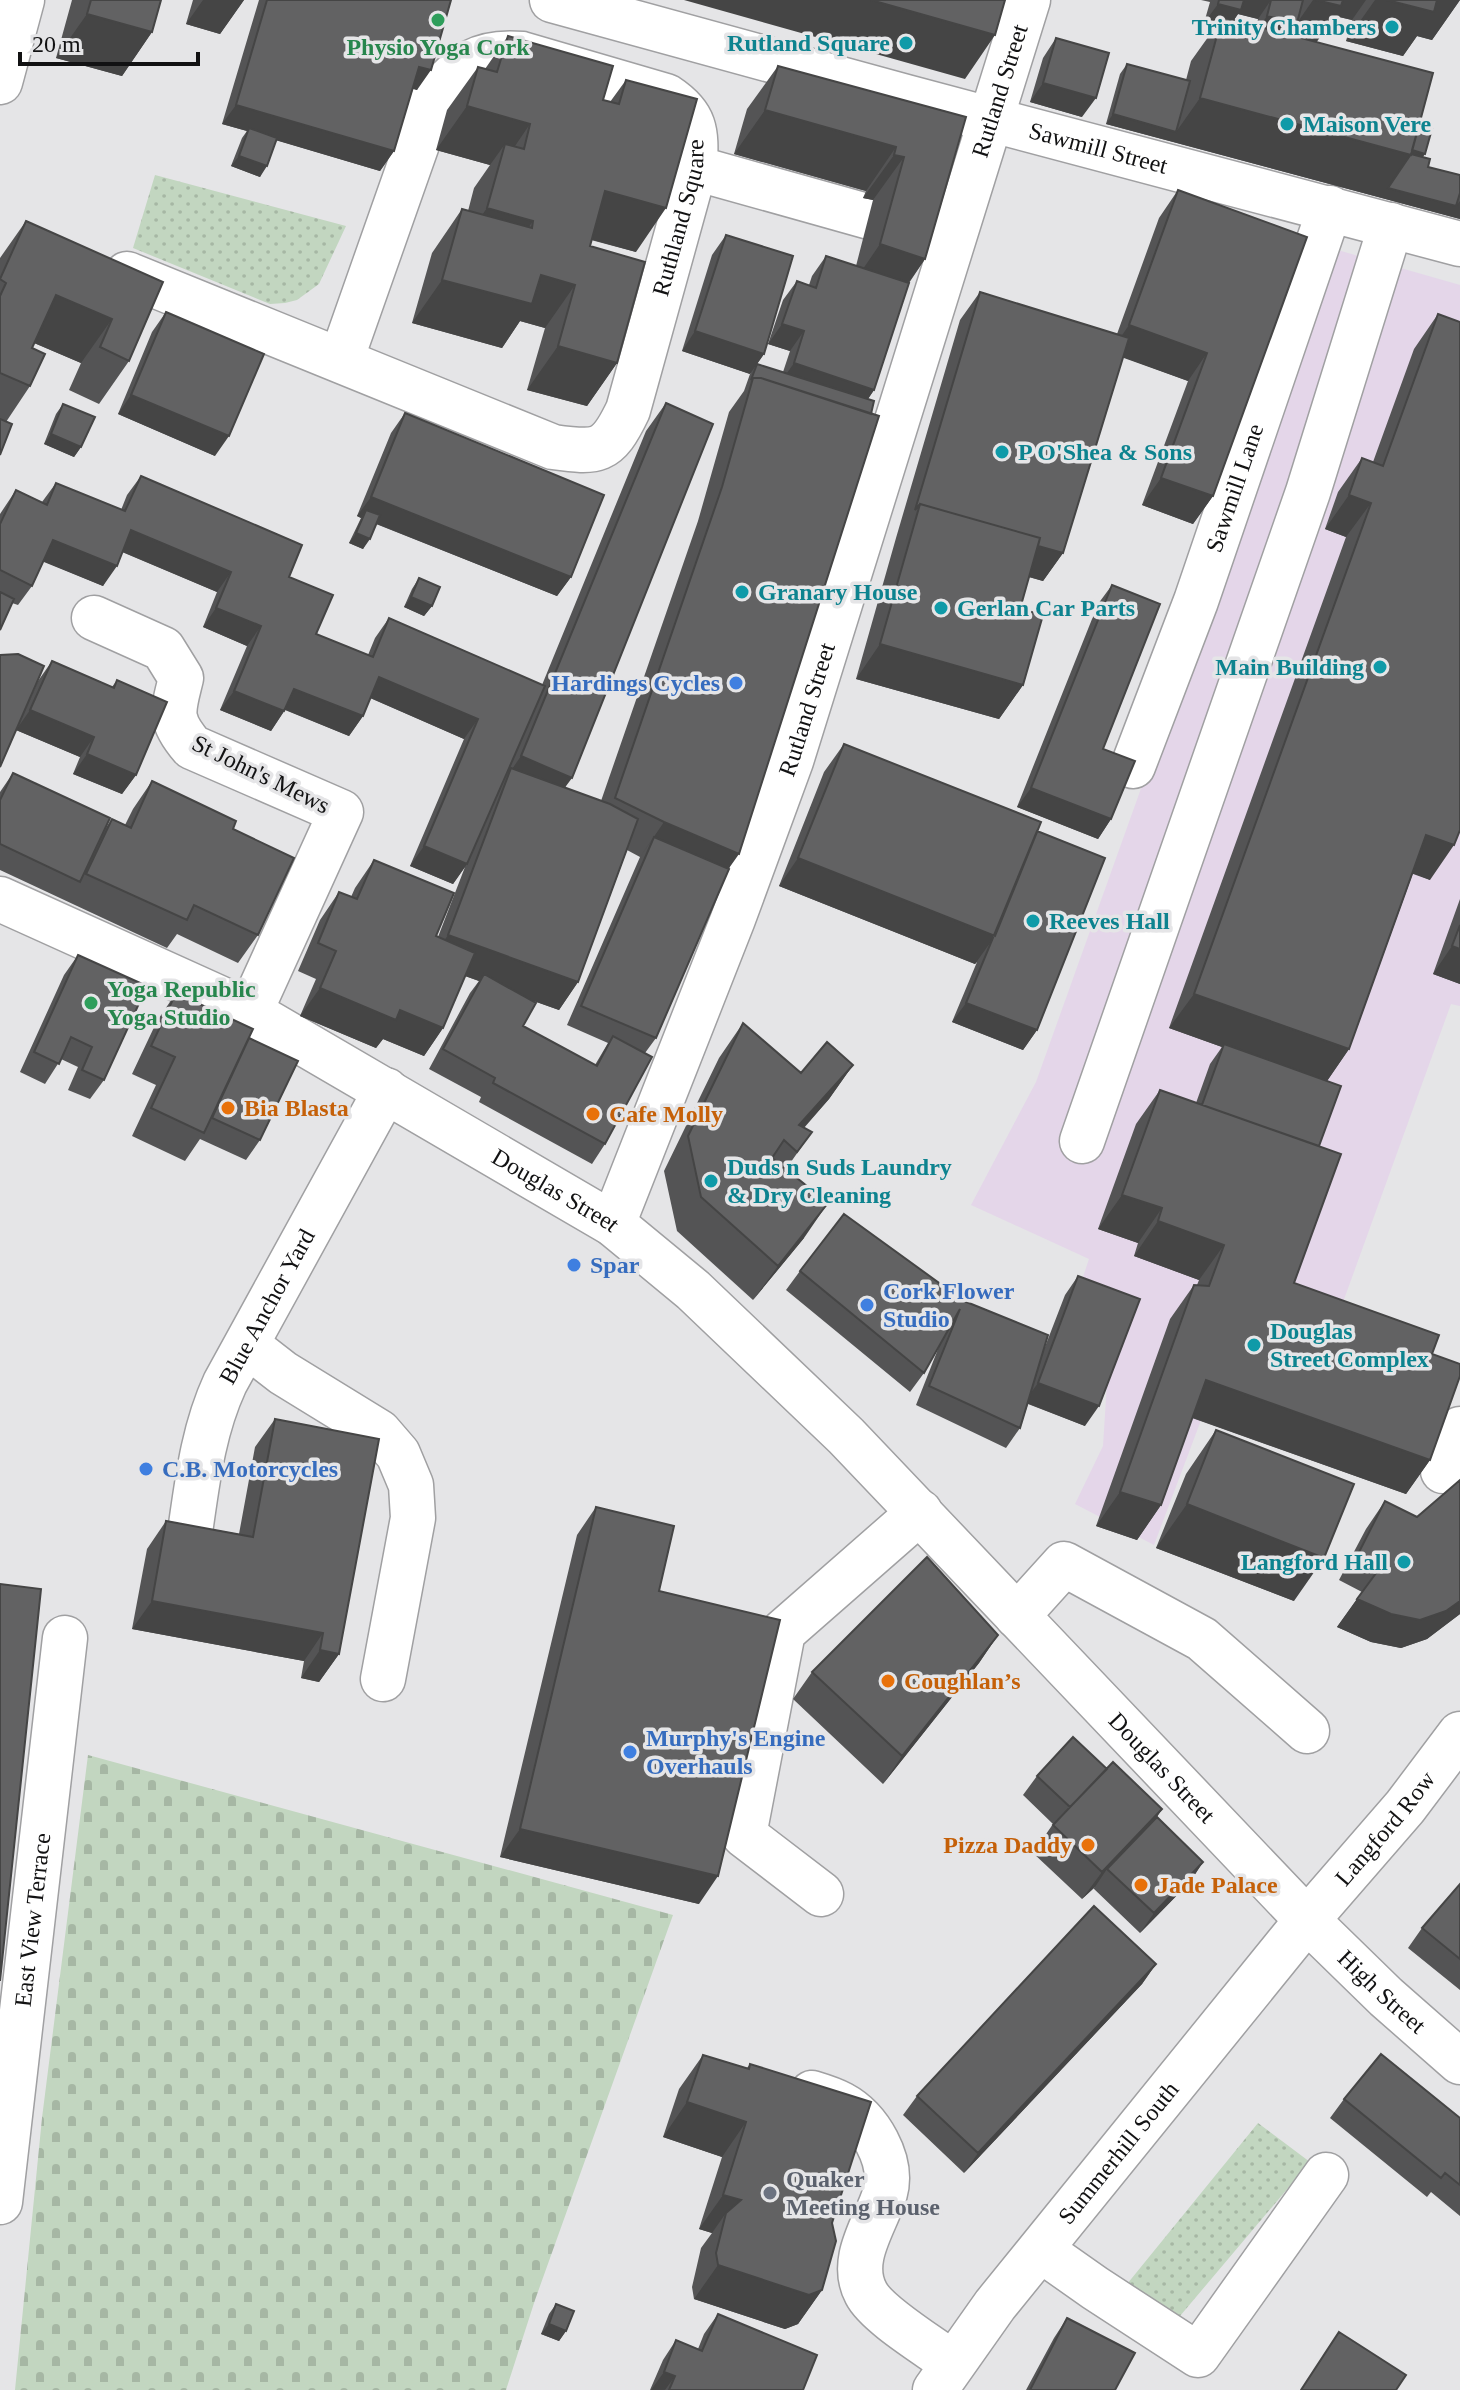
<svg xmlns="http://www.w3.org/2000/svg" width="1460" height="2390" font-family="Georgia,serif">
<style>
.education{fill:#e4d6e9}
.grass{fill:url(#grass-dots)}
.cemetery{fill:url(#cemetery-stones)}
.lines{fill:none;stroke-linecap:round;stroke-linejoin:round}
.minor-casing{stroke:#a0a0a2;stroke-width:47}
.minor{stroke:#fff;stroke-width:44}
.wall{fill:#545455;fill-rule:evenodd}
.shaded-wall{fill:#454545}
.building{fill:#626263;stroke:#454545;stroke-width:2}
.leisure-dot{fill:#2e9e5b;stroke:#e5e5e7;stroke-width:3}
.culture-dot{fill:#0f9aa8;stroke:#e5e5e7;stroke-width:3}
.shop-dot{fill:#3f7fe0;stroke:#e5e5e7;stroke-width:3}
.food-dot{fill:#e8710a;stroke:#e5e5e7;stroke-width:3}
.worship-dot{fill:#6b7280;stroke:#e5e5e7;stroke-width:3}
.labels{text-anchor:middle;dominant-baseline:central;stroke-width:7;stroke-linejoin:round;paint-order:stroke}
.culture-label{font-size:24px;font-weight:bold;fill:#0d838f;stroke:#e5e5e7;text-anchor:start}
.leisure-label{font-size:24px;font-weight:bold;fill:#27864d;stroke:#e5e5e7}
.street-label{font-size:24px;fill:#121213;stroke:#e5e5e7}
.shop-label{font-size:24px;font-weight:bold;fill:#366cbe;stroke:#e5e5e7;text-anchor:start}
.food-label{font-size:24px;font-weight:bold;fill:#c56008;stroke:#e5e5e7;text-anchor:start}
.worship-label{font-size:24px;font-weight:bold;fill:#5b616d;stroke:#e5e5e7;text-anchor:start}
</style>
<defs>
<pattern id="grass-dots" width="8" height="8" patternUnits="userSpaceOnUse" patternTransform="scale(2)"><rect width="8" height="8" fill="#c2d6c0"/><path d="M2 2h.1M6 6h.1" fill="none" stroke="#a6b7a4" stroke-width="1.8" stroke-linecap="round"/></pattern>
<pattern id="cemetery-stones" width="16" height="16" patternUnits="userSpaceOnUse" patternTransform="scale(2)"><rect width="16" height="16" fill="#c2d6c0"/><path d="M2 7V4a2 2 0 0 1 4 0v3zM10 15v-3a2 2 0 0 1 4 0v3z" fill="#a6b7a4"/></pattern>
</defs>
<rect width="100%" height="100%" fill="#e5e5e7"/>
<path class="education" d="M1334 249 1460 285V1006L1451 1004 1338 1316 1206 1407 1154 1545 1075 1504 1103 1446 1107 1383 1054 1364 1089 1259 971 1205 1036 1082Z"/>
<path class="grass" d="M155 175 346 226 319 284 297 300 285 303 270 304 133 248Z
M1258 2123 1310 2162 1180 2316 1123 2289Z"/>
<path class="cemetery" d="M88 1755 673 1915 535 2300 506 2390H15L42 2118Z"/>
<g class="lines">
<defs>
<g id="minor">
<path id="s1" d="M552 0 906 97 1460 244"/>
<path d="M0 82 22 0"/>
<path d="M695 168 927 233"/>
<path id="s2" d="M127 274 553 447C598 453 607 454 628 410L695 168C696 133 698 117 666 96L522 54C478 50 462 65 434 96L341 360"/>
<path d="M94 618 163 649 181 678C173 711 168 719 192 747L341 812 250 1012"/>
<path id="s3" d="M1133 766 1196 601 1330 208"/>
<path id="s4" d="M0 899 250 1012 613 1224 693 1290 846 1436 1307 1920 1386 1997 1460 2062"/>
<path d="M1082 1141 1308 492 1391 225"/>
<path id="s5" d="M613 1224 733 919 791 761 1028 0"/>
<path d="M247 1345 283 1373 379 1432 398 1454 411 1485 413 1518 383 1679"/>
<path d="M1443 1471 1460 1429"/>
<path id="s6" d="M189 1539C197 1485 202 1433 225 1383L386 1090"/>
<path d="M1017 1616 1064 1564 1202 1639 1307 1731"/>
<path d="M821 1894 744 1835 783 1632 920 1512"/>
<path d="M812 2093C822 2096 832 2099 841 2104 869 2119 894 2160 885 2193 876 2224 848 2259 866 2293 877 2315 931 2347 952 2363"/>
<path id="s7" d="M0 2202 65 1638"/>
<path d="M1041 2250 1095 2288 1198 2355 1326 2175"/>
<path id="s8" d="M935 2390 995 2305 1307 1920 1405 1807 1460 1734"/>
</g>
</defs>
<use href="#minor" class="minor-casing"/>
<use href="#minor" class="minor"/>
</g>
<path class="wall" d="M72 0H161L152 32 122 76 56 58Z
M193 0H244L220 34 186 24Z
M259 0H451L417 90 412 88 394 151 380 171 276 140 260 177 231 166 242 138 247 131 222 124Z
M1201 0H1460L1432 40 1417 36 1403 56 1346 41 1352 20 1335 16 1316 42 1419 125 1423 157 1428 167 1460 175V219L1106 124 1120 74 1127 64 1186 80 1191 61 1216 26 1204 23 1210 2ZM1238 14 1258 19 1256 26 1234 20Z
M508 36 603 100 610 102 626 80 636 252 591 240 590 246 617 363 587 406 527 390 545 328 520 321 502 348 412 323 432 253 462 209 468 211 474 188 490 165 436 150 447 110 478 67 485 69Z
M1056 38 1082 117 1030 102 1043 58Z
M778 66 966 117 925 259 909 283 874 390 868 399 729 869 656 1038 645 1053 605 1144 592 1164 479 1102 481 1097 429 1069 470 993 479 981 465 976 443 1028 424 1056 383 1039 376 1048 300 1016 316 979 298 971 320 920 339 892 351 897 355 888 374 860 436 936 438 937 465 867 453 884 410 866 464 739 370 698 363 716 349 736 285 710 271 731 220 710 247 646 203 627 217 592 122 552 103 586 43 561 32 586 18 605 12 603 0 630V514L16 490 42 502 56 483 121 510 127 495 141 476 289 577 316 634 368 655 375 638 389 618 542 685 646 431 666 403 565 788 601 801 698 521 729 412 744 391 750 374 757 364 783 372 790 351 768 344 783 300 797 281 809 285 812 276 826 256 856 266 873 200 863 198 866 191 734 154 747 109ZM627 850 640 857 567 1025 608 1043 595 1065 523 1026 534 1001 559 1010 578 982Z
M1178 190 1307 237 1213 496 1193 524 1142 505 1188 381 1123 357 1063 553 1043 581 1029 577 1020 609 1023 685 999 719 856 679 896 538 960 320 980 292 1117 334 1159 218Z
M26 221 163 282 129 361 99 404 69 390 81 363 34 343 32 348 30 386 6 422 0 455V258Z
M726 235 764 354 750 374 682 351 712 255Z
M166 312 215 456 118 414 152 332Z
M1438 314 1430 880 1413 873 1349 1049 1327 1081 1319 1146 1294 1283 1432 1354 1430 1460 1406 1494 1192 1418 1161 1505 1137 1540 1096 1526 1170 1319 1194 1285H1197L1199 1280 1134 1256 1138 1243 1098 1229 1136 1124 1160 1090 1196 1103 1210 1064 1222 1047 1169 1028 1346 537 1325 529 1338 492 1362 458 1373 462 1414 349Z
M63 404 81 447 74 457 44 444 56 414Z
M405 413 571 577 557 596 376 524 363 549 349 543 361 518 357 516 391 433Z
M419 578 432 606 424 616 404 607 412 589Z
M1112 585 1103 749 1111 819 1098 839 1017 807 1098 604Z
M52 661 112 687 117 680 136 775 122 794 73 774 80 757 16 730 38 681Z
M844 744 1037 831V1030L1023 1050 952 1022 977 962 975 964 779 886 824 772Z
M13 773 105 829 112 819 125 825 133 809 152 781 233 829 258 935 238 963 177 934 167 948 0 870V792Z
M1460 899V984L1433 974Z
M78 955 104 1080 90 1099 68 1090 78 1067 61 1059 45 1084 20 1072 64 975Z
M176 993 249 1038 260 1140 246 1160 200 1139 185 1161 132 1136 156 1085 132 1074 157 1021Z
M743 1023 801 1073 853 1065 829 1099 804 1128 812 1132 786 1169 804 1238 753 1300 677 1231 664 1171 719 1058Z
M800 1271 964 1301 1043 1352 1065 1295 1078 1276 1085 1426 1028 1404 1020 1428 1006 1448 916 1405 940 1344 924 1373 910 1392 786 1290Z
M275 1419 339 1654 319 1682 301 1678 304 1661 132 1629 147 1549 166 1521 239 1534 255 1447Z
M1216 1430 1294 1601 1156 1548 1186 1474Z
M1460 1480V1614L1427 1639 1401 1648 1371 1642 1337 1627 1362 1592 1339 1580 1366 1529 1385 1501 1417 1517Z
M596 1507 659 1591 699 1904 500 1857 577 1535Z
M998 1635 979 1663 883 1784 793 1699 812 1672Z
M1107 1769 1162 1809 1157 1817 1203 1862 1190 1882 1140 1933 1093 1888 1095 1887 1082 1899 1033 1853 1053 1824 1023 1795 1037 1776Z
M1460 1884V1990L1408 1948 1422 1928Z
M1156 1964 1142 1984 964 2173 903 2115 917 2096Z
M703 2055 747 2068 750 2064 832 2223 822 2290 798 2324 785 2329 694 2299 692 2287 701 2248 712 2233 699 2229 722 2157 663 2137 679 2089Z
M1344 2099 1460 2118V2216L1431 2192 1427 2197 1330 2118Z
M556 2304 566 2331 559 2341 541 2334 549 2314Z
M718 2314 803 2390H650L663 2360 676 2340 698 2349 704 2334Z
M1067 2318 1115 2390H1026L1054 2338Z"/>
<path class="shaded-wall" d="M203 0H244L220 34 186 24Z
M684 0H871L995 35 965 79Z
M1241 0H1271L1258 19 1238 14 1228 29 1222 17 1216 26 1204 23 1218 4Z
M1313 0H1366L1352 20 1335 16 1311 50 1253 36 1267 16 1297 23Z
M1375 0H1460L1432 40 1417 36 1403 56 1346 41Z
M87 14 152 32 122 76 56 58Z
M419 67 431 70 417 90 405 87Z
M1043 83 1096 98 1082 117 1030 102Z
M1200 98 1425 154 1418 164 1456 206 1460 201V219L1106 124 1113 114 1176 132Z
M236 105 394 151 380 171 248 132 249 128 247 131 222 124Z
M467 106 530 124 500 168 505 144 490 165 436 150Z
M765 110 896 147 866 191 734 154Z
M894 155 904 157 873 200 863 198Z
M239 156 267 166 260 177 231 166Z
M605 191 666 208 636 252 575 235Z
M487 208 533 221 503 265 456 252Z
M880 244 925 259 895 302 850 288Z
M541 275 575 285 545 328 520 321 502 348 412 323 442 280Z
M56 295 112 319 81 363 25 339Z
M782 324 804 331 790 351 768 344Z
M1129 325 1207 353 1188 381 1110 353Z
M695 331 764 354 750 374 682 351Z
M558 346 617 363 587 406 527 390Z
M794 363 874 390 861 409 780 383Z
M131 395 229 436 215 456 118 414Z
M51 434 81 447 74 457 44 444Z
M1161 478 1213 496 1193 524 1142 505Z
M1349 495 1371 503 1346 537 1325 529Z
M371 497 571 577 557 596 362 518 366 510 361 518 357 516Z
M918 511 1063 553 1043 581 909 542Z
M131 530 231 572 217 592 118 550Z
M356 533 370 539 363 549 349 543Z
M53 540 117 566 103 586 39 560Z
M411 597 432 606 424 616 404 607Z
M216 608 261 626 247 646 203 627Z
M880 644 1023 685 999 719 856 679Z
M379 677 478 719 464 739 366 696Z
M294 689 363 716 349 736 281 708Z
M234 691 284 711 271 731 220 710Z
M30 710 94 737 80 757 16 730Z
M87 754 136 775 122 794 73 774Z
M521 756 572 778 552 805 510 772Z
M1031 788 1111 819 1098 839 1017 807Z
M664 822 739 854 715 888 654 837 640 857Z
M1426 835 1454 845 1430 880 1402 870Z
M424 846 467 864 453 884 410 866Z
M798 858 995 936 975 964 779 886Z
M448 935 578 982 559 1010 480 982 484 974 479 981 429 963Z
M1452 946 1460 949V984L1433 974Z
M320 988 400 1010 443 1028 424 1056 383 1039 376 1048 300 1016Z
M1194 994 1349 1049 1325 1084 1224 1044 1222 1047 1169 1028Z
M966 1003 1037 1030 1023 1050 952 1022Z
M853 1065 829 1099 789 1144 799 1125Z
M1122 1195 1162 1208 1138 1243 1098 1229Z
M828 1203 804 1238 753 1300 778 1266Z
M1158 1221 1224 1245 1199 1280 1134 1256Z
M1206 1380 1430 1460 1406 1494 1182 1414Z
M1038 1383 1099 1406 1085 1426 1024 1402Z
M1120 1492 1161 1505 1137 1540 1096 1526Z
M1187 1504 1324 1558 1294 1601 1156 1548Z
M1357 1599 1460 1601V1614L1427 1639 1401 1648 1371 1642 1337 1627Z
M152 1601 323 1633 304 1661 132 1629Z
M998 1635 979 1663 883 1784 902 1756Z
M320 1650 339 1654 319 1682 301 1678Z
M1162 1809 1143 1837 1107 1869 1095 1887 1082 1899 1102 1872Z
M520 1829 718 1876 699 1904 500 1857Z
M1203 1862 1190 1882 1140 1933 1154 1913Z
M1156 1964 1142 1984 964 2173 978 2153Z
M687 2102 746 2122 722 2157 663 2137Z
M723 2195 741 2200 726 2213 712 2233 699 2229Z
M718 2265 822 2290 798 2324 785 2329 694 2299Z
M549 2324 566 2331 559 2341 541 2334Z
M664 2372 675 2376 665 2390H651Z"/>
<path class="building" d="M91 0H161L152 32 87 14Z
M267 0H451L431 70 419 67 394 151 236 105Z
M871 0H1005L995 35Z
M1219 0H1244L1241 10 1218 4Z
M1271 0H1303L1297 23 1267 16Z
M1316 0H1343L1341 6Z
M1387 0H1437L1434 12Z
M1222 17 1433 73 1411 155 1200 98Z
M508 36 613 66 603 100 619 104 626 80 697 99 666 208 605 191 590 246 645 262 617 363 558 346 575 285 541 275 532 304 442 280 462 209 532 228 533 221 487 208 505 144 524 149 530 124 467 106 478 67 497 72Z
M1056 38 1109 53 1096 98 1043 83Z
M1127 64 1190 81 1176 132 1113 114Z
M778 66 966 117 925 259 880 244 904 157 894 155 896 147 765 110Z
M1419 125 1432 129 1425 154 1412 150Z
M249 128 277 138 267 166 239 156Z
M1411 154 1430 159 1428 167 1460 175V193L1456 206 1388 188Z
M1178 190 1307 237 1213 496 1161 478 1207 353 1129 325Z
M26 221 163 282 129 361 100 347 112 319 56 295 32 348 45 354 30 386 0 373V296L6 283 0 279Z
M726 235 793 256 764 354 695 331Z
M826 256 909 283 874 390 794 363 804 331 782 324 797 281 816 288Z
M980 292 1129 338 1063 553 1038 546 1040 538 920 504 915 510Z
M166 312 264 354 229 436 131 395Z
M1438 314 1460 322V830L1454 845 1426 835 1349 1049 1194 994 1371 503 1349 495 1362 458 1383 466Z
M757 364 874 401 871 414 761 378H753L751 380Z
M753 378H761L879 416 739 854 664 822 615 798 722 487Z
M666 403 713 424 572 778 521 756Z
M63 404 95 417 81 447 51 434Z
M405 413 604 495 571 577 371 497Z
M0 419 12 424 0 455Z
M141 476 302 545 289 577 333 595 316 634 373 657 389 618 545 686 467 864 424 846 478 719 379 677 363 716 294 689 284 711 234 691 261 626 216 608 231 572 131 530 117 566 53 540 32 586 0 570V524L16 490 47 505 56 483 125 511Z
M920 504 1040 538 1020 609 1043 615 1023 685 880 644Z
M366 510 380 515 370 539 356 533Z
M419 578 440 587 432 606 411 597Z
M1112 585 1160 604 1103 749 1135 761 1111 819 1031 788Z
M0 592 14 599 0 630Z
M18 654 44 666 0 767V655Z
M52 661 114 688 117 680 167 702 136 775 87 754 94 737 30 710Z
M844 744 1041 822 995 936 798 858Z
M511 768 610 804 638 819 578 982 448 935Z
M13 773 110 818 80 882 0 844V800Z
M152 781 236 821 233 829 294 858 258 935 194 905 187 920 86 874 112 819 131 828Z
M1037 831 1105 858 1037 1030 966 1003Z
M654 837 729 869 656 1038 581 1006Z
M374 860 454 893 436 936 475 953 443 1028 400 1010 396 1020 320 988 336 951 318 943 339 892 357 899Z
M1460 925V949L1452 946Z
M78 955 147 986 104 1080 82 1070 92 1047 71 1037 59 1064 34 1052Z
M484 974 536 1003 523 1026 597 1066 613 1036 652 1057 605 1144 493 1083 495 1078 443 1049Z
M176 993 253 1029 204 1133 151 1108 175 1057 151 1046Z
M743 1023 801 1073 827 1042 853 1065 799 1125 812 1132 797 1152 784 1140 772 1158 828 1203 778 1266 701 1197 688 1136Z
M249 1038 298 1061 260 1140 212 1118Z
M1224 1044 1341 1086 1319 1146 1202 1105Z
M1160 1090 1341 1154 1294 1283 1439 1335 1432 1354 1460 1364V1376L1430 1460 1206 1380 1161 1505 1120 1492 1194 1285 1209 1286 1224 1245 1158 1221 1162 1208 1122 1195Z
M844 1214 964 1301 1048 1335 1020 1428 929 1386 960 1309 924 1373 800 1271Z
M1078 1276 1140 1299 1099 1406 1038 1383Z
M275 1419 379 1439 339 1654 320 1650 323 1633 152 1601 166 1521 253 1537Z
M1216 1430 1354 1484 1324 1558 1187 1504Z
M1460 1480V1601L1446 1611 1420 1620 1391 1614 1357 1599 1382 1565 1359 1552 1385 1501 1417 1517Z
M596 1507 674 1526 659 1591 780 1620 718 1876 520 1829Z
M927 1557 998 1635 902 1756 812 1672Z
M0 1584 41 1589 0 1981Z
M1073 1737 1107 1769 1070 1807 1037 1776Z
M1113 1762 1162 1809 1102 1872 1053 1825Z
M1157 1817 1203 1862 1154 1913 1107 1869Z
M1460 1884V1959L1422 1928Z
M1094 1906 1156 1964 978 2153 917 2096Z
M1381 2054 1460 2118V2185L1445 2173 1441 2178 1344 2099Z
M703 2055 749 2069 750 2064 871 2102 832 2223 836 2241 822 2290 809 2295 718 2265 716 2253 726 2213 741 2200 723 2195 746 2122 687 2102Z
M556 2304 574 2311 566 2331 549 2324Z
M718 2314 817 2355 803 2390H669L675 2376 664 2372 676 2340 702 2351Z
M1067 2318 1135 2353 1115 2390H1030Z
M1339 2332 1406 2375 1396 2390H1301Z"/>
<g class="leisure-dot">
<circle cx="438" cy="20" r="8"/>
<circle cx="91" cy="1003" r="8"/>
</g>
<g class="culture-dot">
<circle cx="1392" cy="27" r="8"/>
<circle cx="906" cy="43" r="8"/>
<circle cx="1287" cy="124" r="8"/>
<circle cx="1002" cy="452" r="8"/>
<circle cx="742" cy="592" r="8"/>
<circle cx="941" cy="608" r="8"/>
<circle cx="1380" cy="667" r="8"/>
<circle cx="1033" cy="921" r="8"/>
<circle cx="711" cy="1181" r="8"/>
<circle cx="1254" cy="1345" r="8"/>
<circle cx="1404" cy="1562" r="8"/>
</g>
<g class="shop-dot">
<circle cx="736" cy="683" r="8"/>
<circle cx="574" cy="1265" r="8"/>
<circle cx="867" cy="1305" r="8"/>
<circle cx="146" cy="1469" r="8"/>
<circle cx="630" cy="1752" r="8"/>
</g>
<g class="food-dot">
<circle cx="228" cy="1108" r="8"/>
<circle cx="593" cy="1114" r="8"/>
<circle cx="888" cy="1681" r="8"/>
<circle cx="1088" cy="1845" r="8"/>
<circle cx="1141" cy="1885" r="8"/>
</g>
<circle class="worship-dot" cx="770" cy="2193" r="8"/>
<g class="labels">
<g class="culture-label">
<text x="1376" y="27" text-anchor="end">Trinity Chambers</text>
<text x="890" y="43" text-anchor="end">Rutland Square</text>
<text x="1303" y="124">Maison Vere</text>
<text x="1018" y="452">P O'Shea &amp; Sons</text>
<text x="758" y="592">Granary House</text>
<text x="957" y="608">Gerlan Car Parts</text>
<text x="1364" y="667" text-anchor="end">Main Building</text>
<text x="1049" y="921">Reeves Hall</text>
<text x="727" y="1167">Duds n Suds Laundry<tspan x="727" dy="28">&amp; Dry Cleaning</tspan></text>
<text x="1270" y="1331">Douglas<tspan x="1270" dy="28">Street Complex</tspan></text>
<text x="1388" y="1562" text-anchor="end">Langford Hall</text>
</g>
<g class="leisure-label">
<text x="438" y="47">Physio Yoga Cork</text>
<text x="107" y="989" text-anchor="start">Yoga Republic<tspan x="107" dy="28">Yoga Studio</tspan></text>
</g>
<g class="street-label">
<text stroke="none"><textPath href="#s5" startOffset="1198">Rutland Street</textPath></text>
<text stroke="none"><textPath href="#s1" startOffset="566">Sawmill Street</textPath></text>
<text stroke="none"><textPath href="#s2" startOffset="754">Ruthland Square</textPath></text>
<text stroke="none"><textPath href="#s3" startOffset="296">Sawmill Lane</textPath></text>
<text stroke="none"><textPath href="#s5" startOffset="550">Rutland Street</textPath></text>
<text transform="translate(261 774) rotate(26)">St John's Mews</text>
<text stroke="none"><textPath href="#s4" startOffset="628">Douglas Street</textPath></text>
<text stroke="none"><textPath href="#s6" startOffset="248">Blue Anchor Yard</textPath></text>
<text stroke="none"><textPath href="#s4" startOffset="1468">Douglas Street</textPath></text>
<text stroke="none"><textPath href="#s8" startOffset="720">Langford Row</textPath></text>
<text stroke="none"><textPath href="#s7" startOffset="284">East View Terrace</textPath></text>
<text stroke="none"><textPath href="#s4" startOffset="1782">High Street</textPath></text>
<text stroke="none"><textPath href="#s8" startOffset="300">Summerhill South</textPath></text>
</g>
<g class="shop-label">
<text x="720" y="683" text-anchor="end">Hardings Cycles</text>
<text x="590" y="1265">Spar</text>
<text x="883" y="1291">Cork Flower<tspan x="883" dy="28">Studio</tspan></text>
<text x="162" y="1469">C.B. Motorcycles</text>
<text x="646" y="1738">Murphy's Engine<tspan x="646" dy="28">Overhauls</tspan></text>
</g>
<g class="food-label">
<text x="244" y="1108">Bia Blasta</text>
<text x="609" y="1114">Cafe Molly</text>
<text x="904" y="1681">Coughlan’s</text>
<text x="1072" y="1845" text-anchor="end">Pizza Daddy</text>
<text x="1157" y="1885">Jade Palace</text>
</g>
<g class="worship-label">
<text x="786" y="2179">Quaker<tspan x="786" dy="28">Meeting House</tspan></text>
</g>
</g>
<path d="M20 52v12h178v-12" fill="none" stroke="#121213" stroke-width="4"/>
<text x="32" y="52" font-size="24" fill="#121213" stroke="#e5e5e7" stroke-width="6" paint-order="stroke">20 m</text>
</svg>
